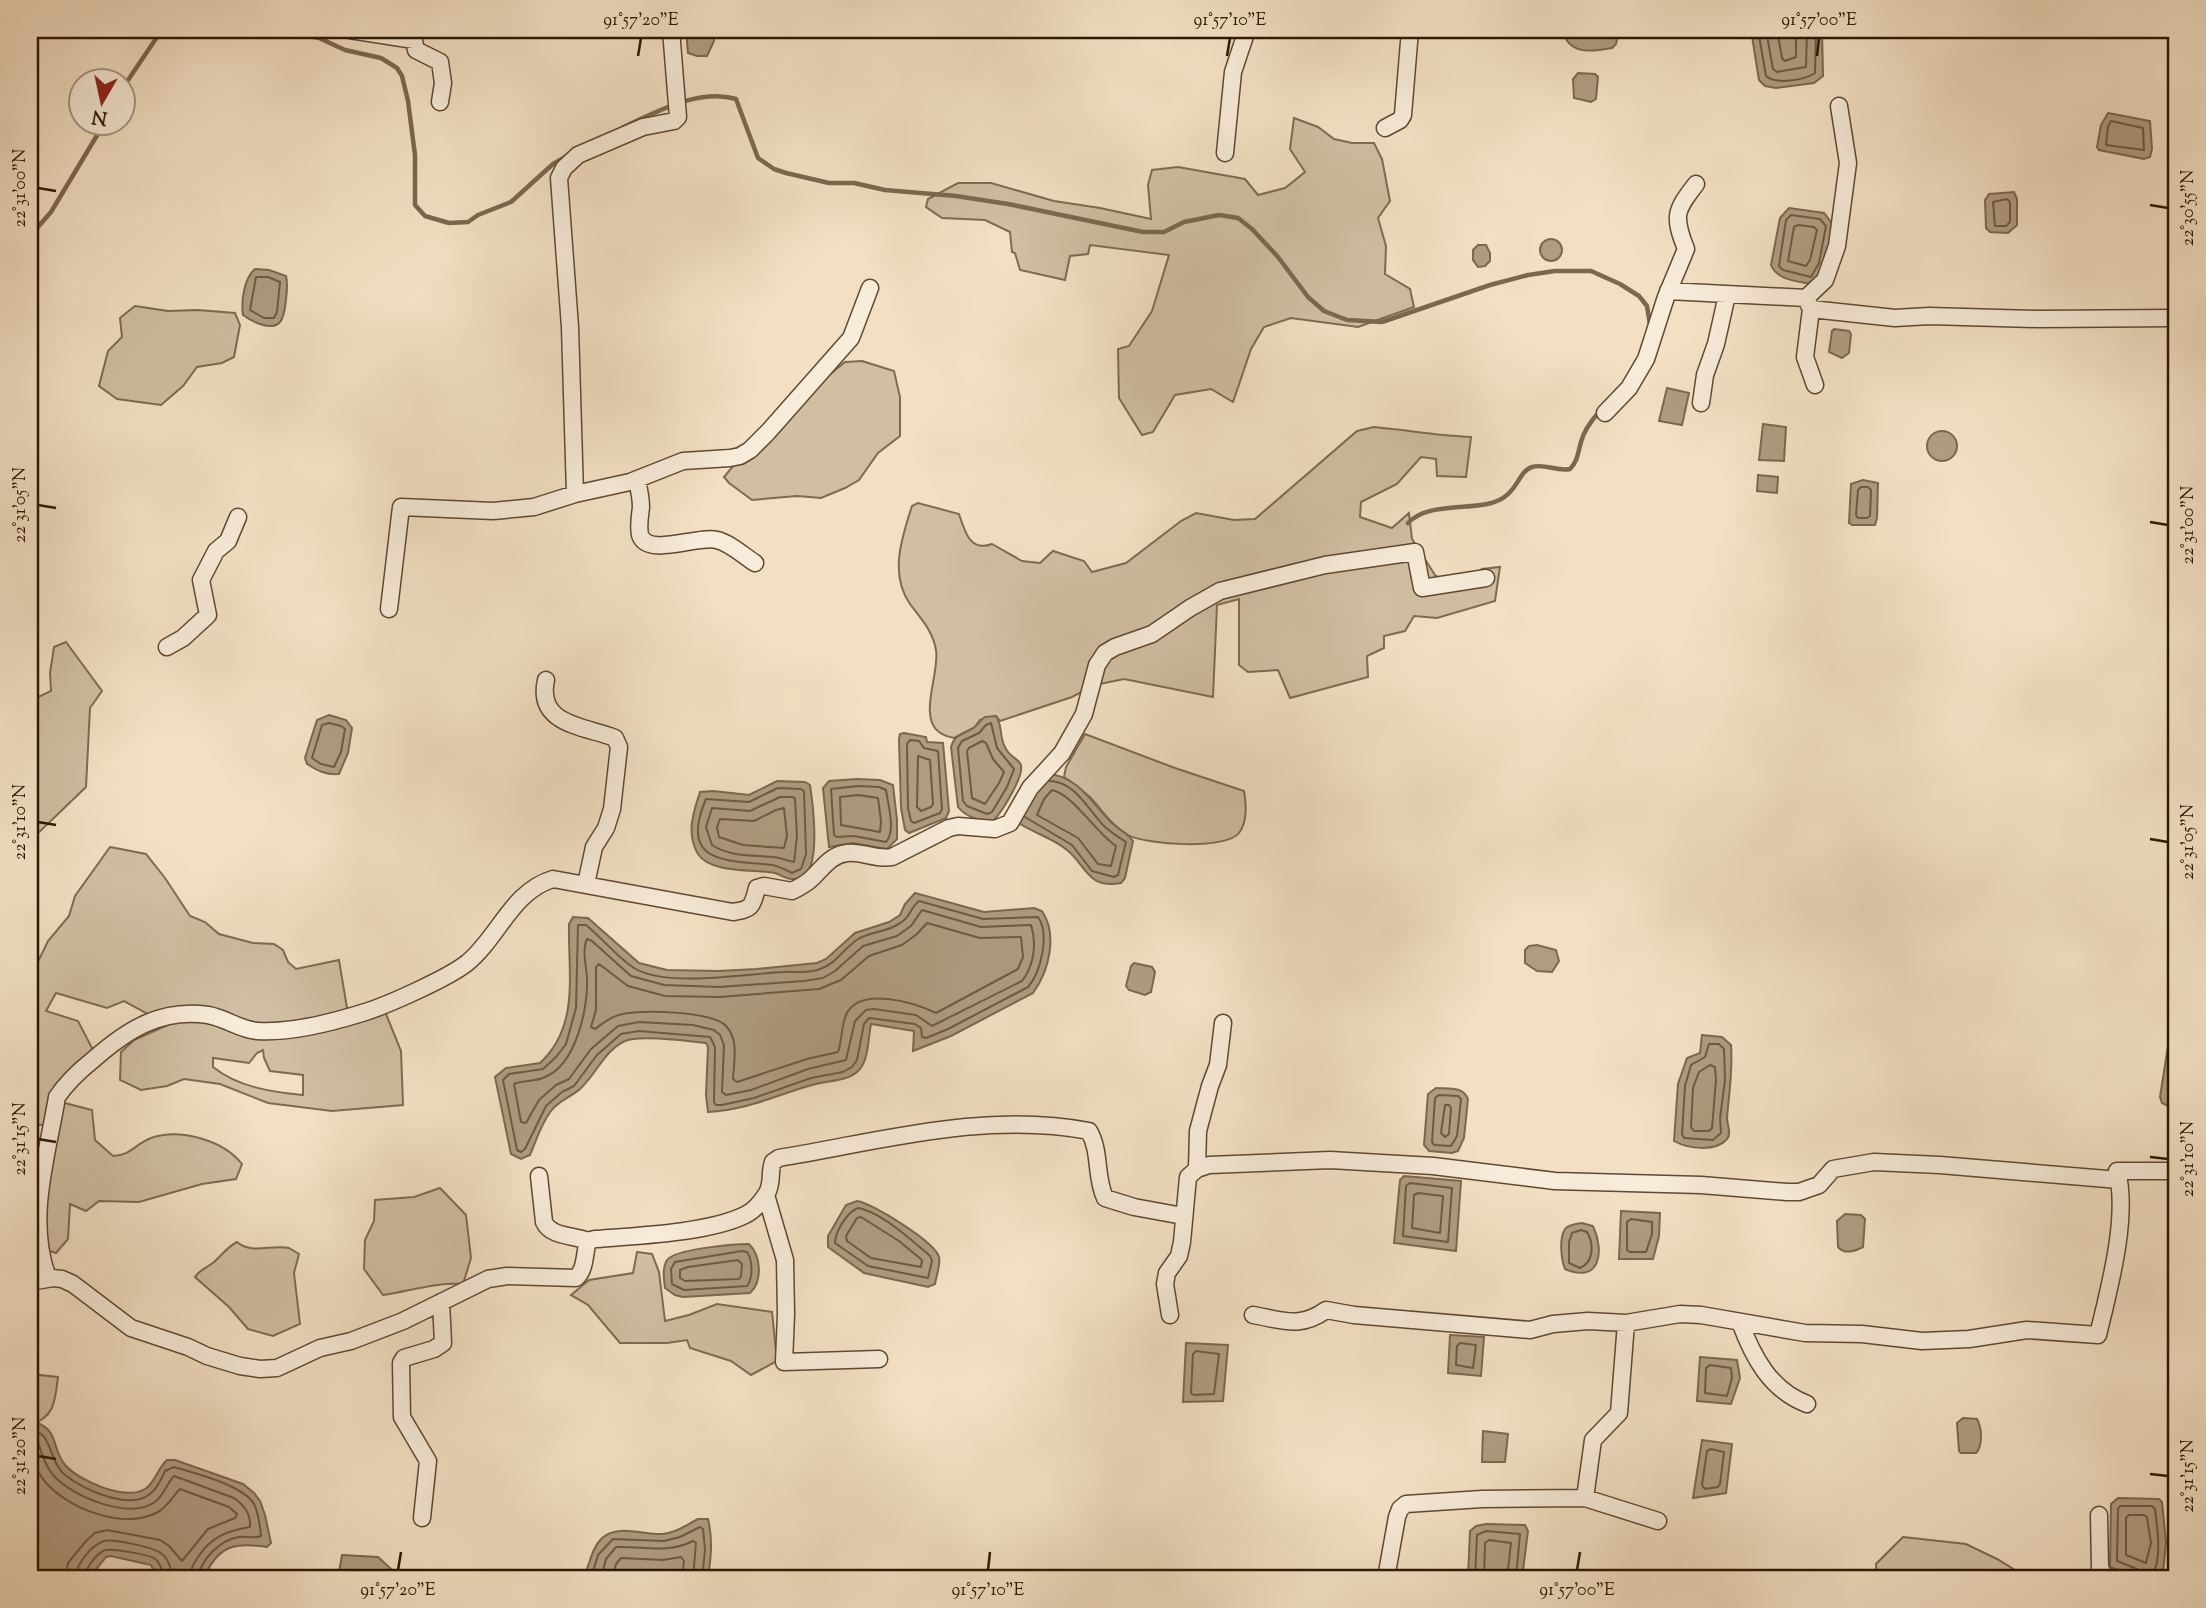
<svg xmlns="http://www.w3.org/2000/svg" width="2206" height="1608" font-family="'Sorts Mill Goudy',serif">
<style>
.green{fill:#d1bea3;stroke:#7f6a52;stroke-width:2;fill-rule:evenodd}
.water{fill:#b09c82;stroke:#7c674f;stroke-width:2}
.lines{fill:none;stroke-linecap:round;stroke-linejoin:round}
.shore{stroke:#6e5a42;stroke-width:2}
.stream{stroke:#7c674f;stroke-width:4.5}
.minor-casing{stroke:#5e4932;stroke-width:19}
.minor{stroke:#f7ebd9;stroke-width:16}
.ticks{fill:none;stroke:#2d1702;stroke-width:2.5}
.neatline{fill:none;stroke:#2d1702;stroke-width:2.5}
.ticks-label{font-size:18px;text-anchor:middle;fill:#2d1702}
</style>
<rect width="100%" height="100%" fill="#f3e0c4"/>
<filter id="stains"><feTurbulence type="fractalNoise" baseFrequency=".00286" numOctaves="4"/><feColorMatrix values="0 0 0 0 .2 0 0 0 0 .09 0 0 0 0 .02 0 0 0 .5 -.17"/></filter>
<radialGradient id="worn" r=".72"><stop offset=".6" stop-color="#630" stop-opacity="0"/><stop offset="1" stop-color="#630" stop-opacity=".3"/></radialGradient>
<path class="green" d="M1294 118 1318 127 1334 139 1352 143H1374L1382 159 1390 201 1378 218 1386 246 1385 274 1410 289 1414 307 1358 327 1291 318 1264 327 1251 349 1233 402 1211 389 1175 395 1153 432 1142 435 1119 398 1118 349 1129 346 1152 311 1169 255 1090 245 1088 254 1070 256 1065 280 1020 270 1015 253 1012 252 1010 232 985 220 942 218 926 207 928 199 958 183H991L1054 201 1100 208 1151 219 1148 185 1152 170 1178 167 1245 179 1258 195 1285 188 1305 172 1290 149Z
M135 306 168 311 198 310 235 313 240 325 234 357 222 363 197 367 183 386 161 405 117 399 99 386 108 351 122 337 120 318Z
M862 361 894 371 900 397V436L878 453 859 480 845 488 821 498 797 496 752 500 729 483 724 477 733 466 749 459 812 389 845 362Z
M1374 427C1407 430 1438 436 1471 437L1466 477 1437 476 1436 459 1421 457 1397 484 1361 502 1360 517 1392 528 1409 513 1412 539 1435 575 1457 590 1482 569 1500 567 1495 601 1437 618 1414 616 1405 631 1384 636V648L1367 656 1368 677 1290 698 1278 670 1248 672 1239 665V599L1217 605 1213 697 1124 679 1095 685 1072 697 1000 721 996 716 980 720 975 727 954 738C949 737 943 735 939 732 918 717 940 672 936 650 933 631 921 619 910 604 889 574 902 537 912 506L918 503 959 514C965 532 970 552 992 544L1022 561 1040 563 1053 551 1084 561 1092 572 1126 563 1181 521 1196 513 1234 520 1255 519 1357 431Z
M66 642 102 691 90 708 86 787 30 841V701L51 691 50 673 54 647Z
M1085 734 1175 768 1244 791C1246 804 1248 821 1239 833 1226 850 1146 845 1128 835 1111 825 1103 811 1090 797 1082 790 1072 783 1064 777L1066 767Z
M110 847 146 854 165 878 190 916 205 922 219 934 253 943 274 944 283 950 288 962 296 969 339 960 347 1008 386 1014 401 1051 403 1105 332 1111 268 1103 220 1084 184 1079 167 1086 141 1090 120 1080 121 1052 134 1040 168 1025 124 1001 107 1008 56 993 46 1011 78 1021 93 1050 61 1102 92 1110 95 1140 113 1156C132 1155 135 1144 151 1138 180 1128 223 1140 242 1164L236 1179 202 1184 139 1202 99 1201 86 1211 70 1204 68 1239 56 1253 30 1245V1150L41 1148 43 1125 30 1124V978L48 941 69 916 75 896ZM263 1050 264 1058 270 1071 303 1075V1095C271 1092 238 1087 213 1067V1058L249 1063 257 1053Z
M440 1188 466 1215 471 1258 463 1284C436 1282 410 1291 383 1295L364 1269 365 1240 374 1221 375 1200 414 1197Z
M237 1242C252 1255 272 1244 289 1248 292 1250 296 1252 299 1254L294 1273 300 1324 273 1336 248 1329 229 1307 195 1277C200 1269 207 1268 214 1262 223 1254 226 1248 237 1242Z
M637 1252 652 1254 659 1272 665 1321 689 1315 717 1304 772 1312 777 1361 751 1375 731 1361 690 1348 687 1340 667 1343H620L588 1305 571 1295 589 1280 633 1273Z
M30 1374 58 1377C55 1401 55 1417 30 1425Z
M1903 1537 1966 1544 1997 1559 2028 1578H1877L1876 1564Z"/>
<path class="water" d="M686 30H714V41L707 56H697L688 53Z
M1562 30H1619L1616 44 1612 48C1590 52 1569 55 1562 30Z
M1751 30H1822L1823 76 1814 83 1776 88 1765 86 1759 80Z
M1578 73 1595 74 1598 77 1596 99 1591 102 1574 98 1573 79Z
M2108 113 2150 121 2152 149 2150 157 2144 159 2099 150 2097 147 2101 125Z
M2014 192 2017 199V225L2008 233 1990 232 1986 228 1985 200 1989 194Z
M1789 208 1824 213 1834 226C1830 245 1829 274 1811 284 1796 281 1777 280 1771 265L1780 218Z
M1540 250a11 11 0 1 1 22 0a11 11 0 1 1-22 0Z
M1478 245H1486L1490 253V261L1485 266 1478 267 1473 260V250Z
M255 269 269 270 286 276C288 284 287 291 286 299 285 306 285 316 280 322 272 332 251 321 243 315 241 301 244 278 255 269Z
M1834 329 1849 331 1851 334 1849 353 1842 358 1829 352 1832 331Z
M1667 388 1689 393 1682 425 1659 421Z
M1763 424 1786 427 1784 461 1759 460Z
M1927 446a15 15 0 1 1 30 0a15 15 0 1 1-30 0Z
M1758 475 1778 477 1777 493 1757 491Z
M1863 480 1878 483 1877 518 1875 525H1852L1849 523 1851 484Z
M329 715 346 720 352 728 348 753 339 774C326 775 318 771 307 764L305 758 317 720Z
M996 716C1003 726 999 737 1005 747 1008 755 1015 757 1020 763 1027 773 1001 813 993 821 981 822 966 817 958 807L951 747C955 734 962 735 972 729 977 726 980 720 985 717Z
M904 733 926 737 927 742 943 743 949 811 946 818 909 833 905 830 901 808 899 739 900 734Z
M1047 774C1076 775 1090 800 1108 819 1115 828 1127 832 1133 841L1125 878 1121 883C1087 889 1087 866 1067 850 1053 838 1033 833 1017 822Z
M857 779 880 780 893 785 897 820V839L887 849 853 843 829 847 823 788 829 781Z
M777 781 805 782 810 785C813 805 819 854 808 871 805 876 801 879 795 879 787 880 782 875 775 873 755 869 711 874 698 854 686 834 693 813 700 792L713 791 749 795Z
M915 893 984 912 1034 908 1042 911C1058 935 1049 971 1033 993L951 1036 913 1051 914 1031 871 1024C868 1038 869 1061 858 1071 847 1082 827 1080 812 1085 776 1095 748 1110 708 1112L706 1095 708 1047 706 1043C690 1041 638 1035 625 1041 605 1050 596 1074 581 1088 572 1097 559 1100 551 1111 541 1124 536 1141 530 1155L521 1159 511 1154 495 1077 506 1068 540 1063C580 1026 568 974 569 924L573 917 588 918 639 963 667 970 719 971 756 969 817 963 826 959 855 933 889 922 900 915 905 904Z
M1537 945 1556 950 1559 961 1552 972 1537 971 1525 963V950L1529 946Z
M1134 963 1152 967 1155 972 1151 992 1145 995 1129 990 1126 986 1131 966Z
M1702 1035 1722 1037 1731 1045C1733 1070 1729 1093 1727 1118 1727 1124 1732 1134 1727 1139 1716 1152 1688 1149 1674 1141L1678 1084 1687 1058 1700 1053Z
M2176 1036V1110L2162 1103 2160 1097 2168 1046Z
M1436 1088C1448 1089 1463 1086 1468 1099L1464 1138 1458 1151 1452 1153 1429 1151 1424 1145 1428 1094Z
M1404 1176 1461 1181 1456 1251 1394 1243 1400 1180Z
M857 1201C872 1203 935 1242 939 1257 941 1264 936 1277 935 1284L928 1287 864 1273 828 1247V1236L846 1205Z
M1621 1211 1660 1213 1659 1236 1653 1259H1619Z
M1845 1214 1861 1215 1865 1219 1863 1247C1855 1251 1845 1255 1838 1247L1837 1221Z
M1582 1223 1593 1226C1605 1252 1600 1284 1565 1269 1561 1259 1559 1238 1565 1229 1569 1224 1576 1224 1582 1223Z
M749 1244C761 1256 763 1281 750 1293L683 1297 675 1295 665 1288C664 1279 662 1268 667 1260 675 1249 734 1244 749 1244Z
M1450 1335 1484 1337 1481 1376 1448 1373Z
M1186 1343 1228 1345 1223 1401 1183 1402Z
M1700 1357 1737 1360 1740 1378 1731 1404 1697 1401Z
M1963 1418 1977 1419C1982 1428 1983 1446 1976 1453H1961L1959 1451 1957 1423Z
M37 1423C60 1431 51 1450 66 1466 80 1481 125 1501 145 1489 155 1483 157 1469 167 1460H175L243 1484 254 1493 260 1501 265 1515 271 1543 267 1547C235 1542 218 1545 204 1578H157L151 1565 111 1556 106 1557 89 1578H30V1425Z
M1483 1431 1508 1434 1505 1462H1482Z
M1702 1440 1732 1444 1726 1493 1693 1498Z
M2118 1498 2159 1499 2162 1502 2166 1542 2163 1573 2143 1578 2110 1567 2111 1504Z
M698 1519H708C713 1540 711 1557 708 1578H583C590 1565 591 1549 602 1538 617 1524 644 1535 662 1534 676 1533 686 1525 698 1519Z
M1486 1524 1525 1525 1528 1531 1522 1578H1468L1470 1531 1476 1526Z
M342 1555 378 1557 401 1578H338Z"/>
<g class="lines">
<path class="shore" d="M1758 30 1766 76C1776 85 1805 80 1815 73L1816 30
M1766 30 1773 69 1777 72 1806 67 1807 30
M1777 30 1782 58 1785 61 1796 57V30
M2111 121 2143 128 2144 150 2106 145 2108 127Z
M2007 199 2010 202V222L2006 226H1995L1993 202Z
M1791 215 1820 219 1826 226 1819 263 1811 277 1783 270 1779 266 1786 220Z
M1798 225 1814 227 1817 230 1810 260 1806 266 1788 261 1794 227Z
M256 277H268L280 282 277 312 274 318H264L250 310Z
M1861 487H1868L1871 490 1870 516 1867 518H1858L1856 515 1858 490Z
M329 723 341 726 345 729 341 752 334 767 321 764 312 758 322 725Z
M991 723 997 748 1014 769 1007 787 992 812 987 814 967 806 963 801 958 748 962 741 979 733 986 725Z
M910 740 919 741 924 748 938 751 942 809 940 813 914 823 911 821 908 808 907 744Z
M982 741 986 743 993 759 1004 772 999 783 985 804 972 798 967 751 969 748Z
M918 756 930 760 933 804 931 807 921 811 917 807Z
M858 786 879 787 886 790C888 805 896 831 886 842L854 836 837 837 834 835 831 789Z
M778 788 801 789 804 791 806 854 801 869 792 873C786 870 779 866 772 865 726 860 678 864 706 799L749 802Z
M1052 790C1074 795 1094 831 1116 846L1111 866 1098 864 1078 838 1037 815 1044 799Z
M858 795 878 798 881 821 880 832 841 825 840 797Z
M780 797H793L795 799 797 836 794 862C787 861 780 857 773 857 752 855 730 857 712 845L706 827 712 808 750 811Z
M784 808 787 836 784 848 743 845 719 837 717 827 720 819 754 821 776 810Z
M1025 817 1072 845 1092 871 1114 877 1118 875 1126 842C1118 837 1110 832 1103 825 1088 809 1075 782 1050 781
M919 901 983 919 1038 917C1050 934 1041 972 1028 987L948 1029 926 1038 922 1037 921 1028 915 1024 869 1018 864 1024 857 1060 852 1067 843 1072 811 1078 754 1098 722 1105H716L714 1102 715 1047 710 1037 639 1031 621 1034 597 1055 574 1086 562 1092 546 1106 525 1149 521 1152 517 1150 503 1080 509 1074 543 1069 556 1057 566 1044 576 1008 578 925H586C602 938 617 957 634 968 666 988 747 974 783 972 795 971 809 974 820 969 836 964 844 948 858 939 872 931 890 932 903 921 910 916 911 907 919 901Z
M922 910 981 927 1031 925C1037 943 1034 966 1022 981L932 1026 916 1015 874 1009 866 1010 855 1021 846 1060 808 1069 751 1090 726 1095 722 1092 724 1045 720 1035 714 1030 693 1025 639 1022 618 1026 591 1049 569 1079 556 1085 539 1100 526 1123 521 1122 514 1084C523 1080 535 1082 545 1077 577 1064 588 1007 587 977 586 965 582 950 587 939L592 941 631 976 664 985 719 987 804 981 823 978 835 971 863 946 897 936 911 926Z
M927 923 980 938 1021 937 1023 957 1018 969 936 1013C915 1003 859 985 846 1015 841 1027 842 1041 838 1052L807 1059 737 1082 733 1079C734 1061 739 1040 726 1026 712 1011 638 1009 619 1015 610 1017 602 1024 595 1029L591 1027 596 1010V967L599 964 628 986 665 996 720 997 819 989 841 980 869 956 902 945 917 934Z
M1709 1044H1719L1724 1049 1725 1080 1720 1118 1721 1133 1713 1140 1684 1138 1682 1134 1685 1086 1691 1065 1705 1057Z
M1710 1065 1715 1067 1716 1080 1712 1128 1709 1131H1694L1691 1127 1693 1088 1699 1072Z
M1439 1095 1458 1096 1461 1099 1457 1136 1451 1146 1434 1145 1432 1142 1435 1098Z
M1445 1105H1449L1451 1108 1449 1134 1445 1137 1441 1133Z
M1410 1183 1452 1188 1448 1242 1403 1236 1406 1186Z
M1418 1193 1443 1196 1440 1233 1412 1228 1414 1195Z
M858 1208C881 1212 913 1241 930 1256L932 1261 928 1278 868 1266 835 1243C835 1232 847 1212 858 1208Z
M861 1217 899 1241 922 1260 921 1267 871 1258 847 1241 846 1236 857 1218Z
M1631 1219 1652 1222V1234L1646 1252H1630L1627 1250V1222Z
M1581 1230 1587 1232C1594 1244 1594 1262 1580 1268L1569 1263V1242L1572 1233Z
M742 1251 747 1252C753 1261 753 1278 747 1286L684 1290 672 1284 671 1269 675 1262Z
M738 1260 742 1264 741 1276 739 1279 685 1281 680 1278V1270L688 1267Z
M1460 1343 1476 1345 1473 1368 1456 1365 1457 1346Z
M1196 1351 1219 1354 1214 1394 1194 1395 1191 1393 1193 1354Z
M1710 1365 1731 1368 1732 1378 1727 1396 1705 1393 1706 1368Z
M30 1431C52 1429 49 1462 64 1474 82 1489 129 1511 150 1494 158 1488 161 1479 165 1471L174 1467C194 1473 243 1485 254 1504 259 1514 260 1526 261 1536 254 1539 247 1536 239 1537 220 1540 201 1559 198 1578
M30 1440 38 1442C42 1454 45 1466 54 1476 73 1497 129 1520 155 1502 164 1495 167 1483 174 1476L234 1498C244 1505 251 1514 250 1527 227 1531 212 1536 198 1557 193 1564 190 1570 190 1578
M1711 1449 1724 1452 1720 1484 1718 1487 1705 1489 1702 1485 1707 1451Z
M30 1452C35 1464 38 1475 48 1485 72 1510 125 1530 158 1512 167 1507 173 1496 180 1489L229 1507 237 1514 235 1518 208 1529 182 1561 169 1546 160 1540 107 1530 95 1533 86 1541 68 1563 65 1578
M2129 1515H2144L2147 1517 2151 1543 2146 1563 2126 1555V1518Z
M75 1578C76 1565 91 1545 104 1541 114 1539 154 1547 162 1554 169 1560 172 1570 172 1578
M84 1578C85 1570 95 1555 103 1551 110 1547 147 1555 154 1558 160 1562 163 1571 163 1578
M591 1578 598 1555 613 1539 664 1541 680 1537 700 1527 703 1529 705 1550 702 1578
M601 1578 606 1559 616 1547C644 1546 667 1554 693 1541L696 1543 693 1578
M612 1578 616 1564 621 1558 663 1560 681 1557 684 1561 682 1578
M1475 1578 1477 1535 1486 1531 1520 1534 1516 1578
M1484 1578 1485 1543 1489 1540 1511 1543 1507 1578
M2141 1578 2137 1569 2117 1561 2118 1509 2120 1506H2152L2155 1509C2157 1527 2160 1544 2157 1562 2156 1569 2152 1571 2151 1578"/>
<path class="stream" d="M280 30 319 38 345 50 381 58 397 68 402 76 408 101 415 155V205L425 216 449 223 468 222 478 215 511 202 553 164 567 156
M122 89 157 37 166 30
M622 128C656 112 699 88 736 99L758 158 774 169 786 173 829 183H854L885 190 956 196 1008 204 1143 232H1164L1184 222 1219 215 1238 218 1252 229 1278 257 1308 297 1324 311 1347 320 1382 322 1490 285 1528 275 1555 271H1591L1620 284 1639 296 1647 306 1650 325
M30 236 51 212 105 122
M1408 523C1426 504 1463 509 1487 504 1519 498 1516 472 1532 467 1545 463 1557 472 1570 469 1578 461 1578 452 1581 442 1584 430 1591 421 1599 412"/>
<defs>
<path id="minor" d="M350 30 414 40 416 50 440 62 443 83 440 102
M1385 128 1400 120 1403 115 1410 30
M1225 153 1233 72 1247 30
M1668 291 1806 298 1810 307
M1806 298 1825 280 1837 246 1848 163 1839 106
M1815 385 1805 357 1811 309 1895 318 1929 316 2038 319 2176 318
M1701 403 1705 375 1716 344 1727 295
M1605 413 1629 388 1646 359 1666 297 1686 249C1673 216 1675 211 1696 184
M637 480C639 489 641 498 641 507 640 516 638 526 640 535 648 558 697 535 717 540 730 543 744 556 755 563
M575 494 570 327 559 178 564 168 578 155 643 127 674 121 678 117 671 30
M389 609 401 507 493 511 534 507 575 494 630 482 683 461 730 458 740 456 750 450 768 432 851 338 870 288
M167 647 183 638 208 615 201 580 216 551 228 541 238 517
M546 680C536 725 584 726 615 738L619 747 612 809 606 828 594 847 586 884
M1197 1169 1198 1131 1210 1086 1218 1065 1223 1023
M539 1176 544 1222C551 1237 573 1235 588 1241
M766 1195 785 1260 786 1314 784 1362 879 1359
M48 1278C26 1219 47 1158 57 1097 67 1082 79 1071 94 1059 127 1030 161 1008 208 1015 226 1018 240 1030 258 1031 292 1033 330 1023 362 1013 386 1006 448 978 467 963 498 938 512 891 553 879L733 912C752 909 752 907 757 888L764 886 792 891C798 888 806 884 811 879 822 869 830 855 847 853 862 851 876 860 892 857L949 828 958 826 995 829 1010 823 1030 788 1062 753 1084 714 1097 665 1105 653 1115 647 1152 634 1190 608 1220 591 1325 565 1415 552 1422 588 1486 578
M30 1282 53 1278 62 1279 73 1284 131 1328 188 1347 207 1356 240 1366 260 1369 277 1368 320 1348 351 1341 403 1321 488 1279 507 1276 576 1278C586 1269 584 1254 588 1241L595 1239C635 1236 709 1233 745 1215 754 1211 762 1201 767 1193 773 1182 769 1173 773 1162L779 1158C882 1141 986 1111 1089 1131 1101 1152 1095 1177 1105 1198L1134 1207 1183 1216
M1170 1315 1165 1284 1167 1273 1179 1256 1182 1242 1188 1177 1197 1169 1209 1165 1330 1160 1433 1166 1555 1181 1701 1185 1787 1192H1799L1819 1185 1833 1169 1874 1162 1940 1165 2119 1180
M1253 1315C1282 1320 1300 1329 1326 1310L1354 1315 1530 1330 1553 1324 1588 1321 1626 1323 1680 1314 1701 1315 1805 1333 1862 1334 1922 1341 1969 1339 2027 1330 2098 1335C2109 1289 2129 1217 2117 1171H2176
M1740 1322C1753 1357 1770 1390 1807 1404
M1585 1498 1593 1440 1619 1413 1626 1323
M2099 1515 2100 1568 2106 1578
M422 1518 428 1461 402 1417 401 1363 404 1358 434 1349 443 1343 441 1302
M1386 1578 1397 1517 1400 1509 1406 1504 1482 1499 1585 1498 1658 1521"/>
</defs>
<use href="#minor" class="minor-casing"/>
<use href="#minor" class="minor"/>
</g>
<path class="ticks" d="M638 56 641 38M1227 56 1230 38M1817 56 1819 38M38 188 56 191M2150 205 2168 208M38 505 56 508M2150 522 2168 525M38 822 56 825M2150 839 2168 842M38 1139 56 1142M2150 1157 2168 1159M38 1456 56 1459M2150 1474 2168 1476M398 1570 401 1552M988 1570 990 1552M1577 1570 1580 1552"/>
<rect width="2206" height="1608" fill="none" stroke="#f3e0c4" stroke-width="77"/>
<g transform="translate(102 102) rotate(189)"><circle r="33" fill="#f7ebd9" stroke="#a69683" stroke-width="2"/>
<path d="M0-5L12 26L0 18L-12 26Z" fill="#8f2418"/>
<text y="-10" font-size="19" font-weight="bold" text-anchor="middle" fill="#2d1702">N</text>
</g>
<rect x="38" y="38" width="2130" height="1532" class="neatline"/>
<g class="ticks-label">
<text x="641" y="25">91°57'20"E</text>
<text x="1230" y="25">91°57'10"E</text>
<text x="1819" y="25">91°57'00"E</text>
<text transform="translate(19 188) rotate(-90)" y="6">22°31'00"N</text>
<text transform="translate(2187 208) rotate(-90)" y="6">22°30'55"N</text>
<text transform="translate(19 505) rotate(-90)" y="6">22°31'05"N</text>
<text transform="translate(2187 525) rotate(-90)" y="6">22°31'00"N</text>
<text transform="translate(19 822) rotate(-90)" y="6">22°31'10"N</text>
<text transform="translate(2187 842) rotate(-90)" y="6">22°31'05"N</text>
<text transform="translate(19 1139) rotate(-90)" y="6">22°31'15"N</text>
<text transform="translate(2187 1159) rotate(-90)" y="6">22°31'10"N</text>
<text transform="translate(19 1456) rotate(-90)" y="6">22°31'20"N</text>
<text transform="translate(2187 1476) rotate(-90)" y="6">22°31'15"N</text>
<text x="398" y="1595">91°57'20"E</text>
<text x="988" y="1595">91°57'10"E</text>
<text x="1577" y="1595">91°57'00"E</text>
</g>
<rect width="100%" height="100%" filter="url(#stains)"/>
<rect width="100%" height="100%" fill="url(#worn)"/>
</svg>
